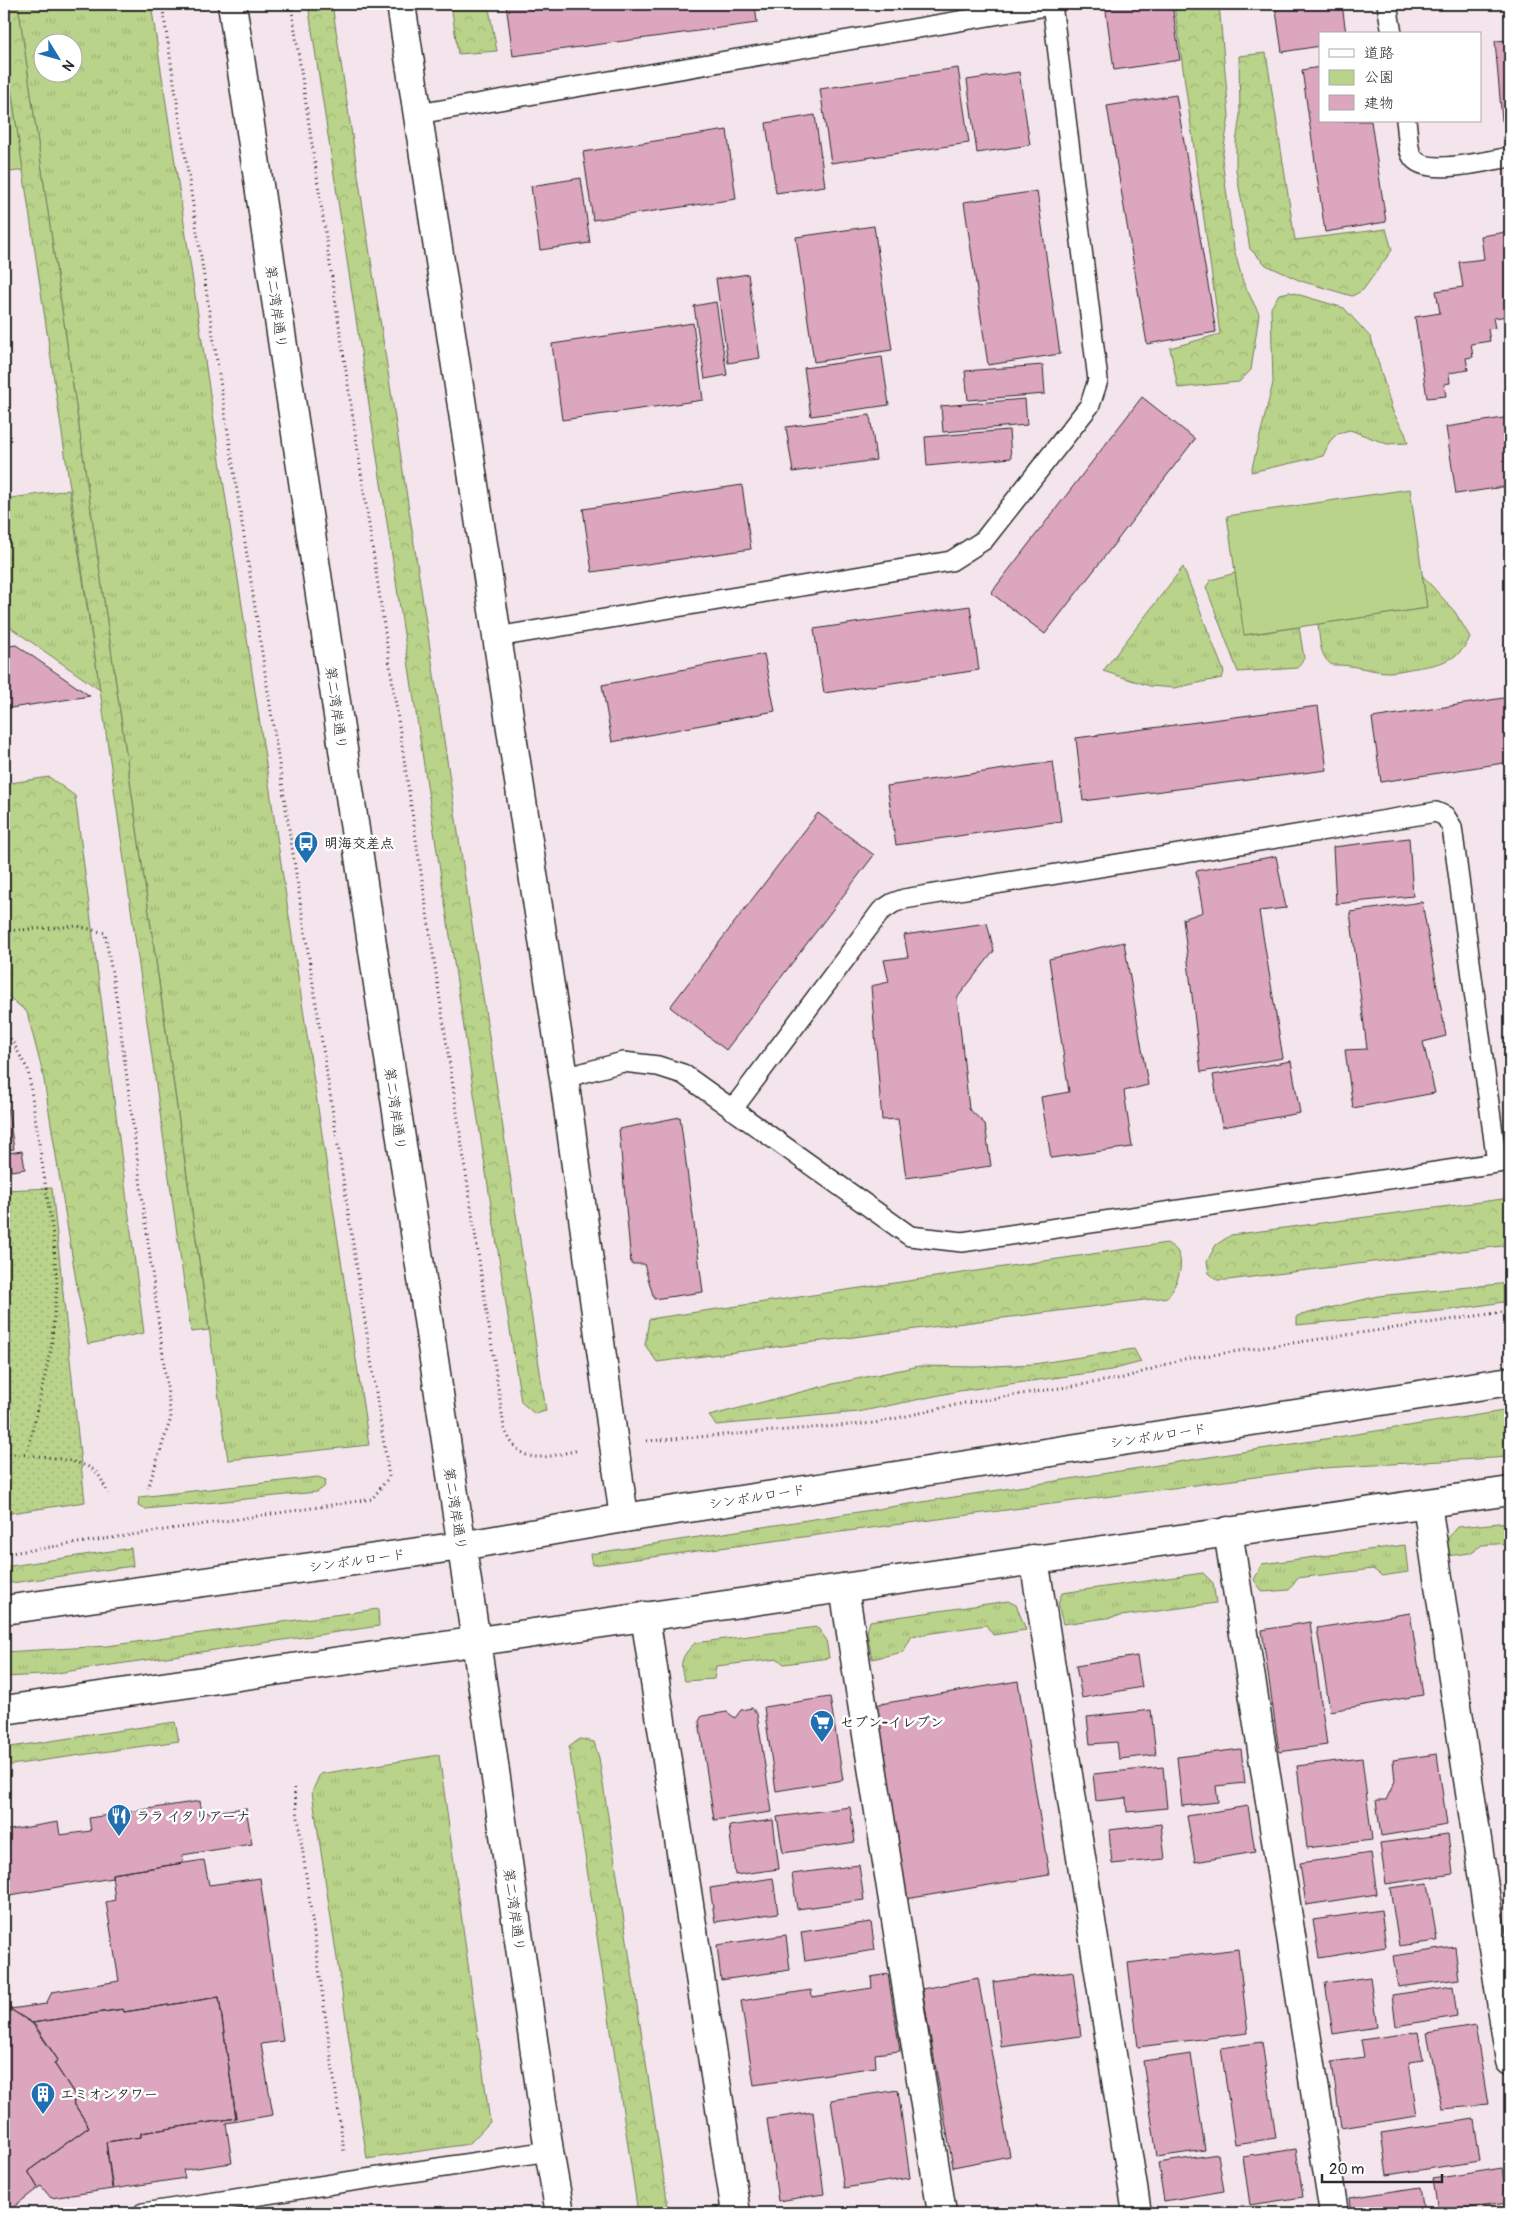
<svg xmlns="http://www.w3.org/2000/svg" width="1514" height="2217" font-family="Pangolin,'Klee One',sans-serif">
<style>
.grass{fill:url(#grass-tufts);stroke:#727f5a;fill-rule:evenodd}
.forest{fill:url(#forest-crowns);stroke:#727f5a}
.park{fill:#b9d38a;stroke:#727f5a}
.garden{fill:url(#garden-dots);stroke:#727f5a}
.building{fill:#dca6be;stroke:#2b2b2b}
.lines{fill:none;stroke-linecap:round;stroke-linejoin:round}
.lane-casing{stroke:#2b2b2b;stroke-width:22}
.street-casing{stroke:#2b2b2b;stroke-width:31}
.secondary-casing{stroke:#2b2b2b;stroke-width:31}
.path{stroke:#2b2b2b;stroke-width:3;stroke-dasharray:1 4;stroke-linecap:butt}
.lane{stroke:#fff;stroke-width:19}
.street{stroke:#fff;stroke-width:28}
.secondary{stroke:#fff;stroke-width:28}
.labels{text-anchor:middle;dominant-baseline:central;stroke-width:5;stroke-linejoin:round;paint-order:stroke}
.street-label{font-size:14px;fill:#2b2b2b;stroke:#fff}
.poi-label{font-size:14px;font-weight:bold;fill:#2b2b2b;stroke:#fff;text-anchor:start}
</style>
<defs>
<pattern id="grass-tufts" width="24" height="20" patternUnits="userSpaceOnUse" patternTransform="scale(1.25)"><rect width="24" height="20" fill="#b9d38a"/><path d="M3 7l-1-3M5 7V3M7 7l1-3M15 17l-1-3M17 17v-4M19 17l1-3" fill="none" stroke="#9fb577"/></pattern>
<pattern id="forest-crowns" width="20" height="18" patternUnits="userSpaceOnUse" patternTransform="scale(1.25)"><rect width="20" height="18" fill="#b9d38a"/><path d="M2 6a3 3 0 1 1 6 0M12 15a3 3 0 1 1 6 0" fill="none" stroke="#9fb577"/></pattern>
<pattern id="garden-dots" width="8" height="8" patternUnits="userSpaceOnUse" patternTransform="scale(1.25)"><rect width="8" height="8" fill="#b9d38a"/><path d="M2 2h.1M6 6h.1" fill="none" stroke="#9fb577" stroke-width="1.8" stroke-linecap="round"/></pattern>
</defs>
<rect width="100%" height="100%" fill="#f4e4ec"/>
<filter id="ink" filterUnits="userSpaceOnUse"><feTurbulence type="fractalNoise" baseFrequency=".02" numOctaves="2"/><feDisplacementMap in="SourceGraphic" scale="10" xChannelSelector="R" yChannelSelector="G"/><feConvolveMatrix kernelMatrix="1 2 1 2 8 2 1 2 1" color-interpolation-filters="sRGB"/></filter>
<g filter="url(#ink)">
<path class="grass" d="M18 4H151L369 1445 228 1460ZM42 42H72V72H42Z
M1290 292 1344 308 1371 338 1393 412 1405 433 1408 443 1387 444 1350 430 1338 433 1330 441 1323 456 1251 472 1273 383 1271 308 1279 294Z
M69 490 100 690 4 623V499Z
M1183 567 1224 672 1222 678 1174 688 1150 686 1103 671Z
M1235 573 1245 635 1299 627 1304 658 1298 668 1238 672 1206 587 1211 580Z
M1422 575 1455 612 1470 637C1460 661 1439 664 1416 668 1408 669 1398 672 1389 672 1371 672 1354 664 1332 665 1319 656 1320 640 1318 624L1427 608Z
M1510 1410V1457L1323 1468 592 1565 590 1554Z
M318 1477 326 1480 324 1487 317 1492 145 1509 138 1506 139 1497Z
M1510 1522V1543L1482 1545 1470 1553 1446 1556 1448 1538 1458 1527Z
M1405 1545 1408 1572 1382 1576 1373 1569 1297 1578 1289 1590 1263 1592 1254 1580 1262 1564Z
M1203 1573 1213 1583 1216 1603 1063 1624 1058 1604 1062 1593Z
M1008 1601 1016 1605 1026 1630 993 1635 986 1625 912 1636 903 1652 872 1659 867 1632 870 1621Z
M378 1609 379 1626 43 1675 4 1677V1652L107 1646Z
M817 1627 826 1639 829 1658 784 1664 778 1659 716 1666 714 1679 685 1681C678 1664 682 1655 695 1643Z
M439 1755 490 2122 469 2144 367 2159 312 1792 320 1774Z"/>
<path class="forest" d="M4 4H18L209 1330 191 1332 100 690 4 42Z
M308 4H332L546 1411 535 1414 521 1402Z
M451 4H488L497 51 458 54Z
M1174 4H1219L1229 116 1222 159 1234 249 1243 282 1259 314 1251 370 1239 382 1178 388 1170 348 1220 334Z
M1266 53 1295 240 1386 229 1392 250 1363 290 1352 296 1301 281 1266 265 1250 249 1236 170V143L1240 115 1239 56Z
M49 777 75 796 144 1333 88 1344 78 1293 43 1074 27 1012 4 993V784Z
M1510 1198V1245L1228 1280H1217L1209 1273 1207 1261 1216 1245 1231 1235Z
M1167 1243C1170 1245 1175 1248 1177 1251 1186 1266 1176 1284 1168 1297L657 1362 645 1345 649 1319Z
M1510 1283V1301L1450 1310 1297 1325V1316L1378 1296Z
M1134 1349 1141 1362 1111 1370 959 1391 858 1412 716 1425 709 1416 828 1385 919 1366 975 1367 1034 1364Z
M131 1548 133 1566 4 1584V1567Z
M175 1722 179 1741 4 1766V1748Z
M580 1739 594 1742 599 1758 669 2213H638L569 1747Z"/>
<path class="park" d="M4 42 23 170 4 173Z
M1410 489 1427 608 1244 635 1227 516Z"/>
<path class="garden" d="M52 1188 85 1502 4 1514V1190Z"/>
<path class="building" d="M506 4H755L757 23 513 56Z
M1105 4H1172L1180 60 1114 70Z
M1275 4H1342L1346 34H1320V46L1282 52Z
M1510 40V120L1502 121 1495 41Z
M1320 67V121H1371L1386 222 1325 232 1302 70Z
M958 68 969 143 831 163 820 89Z
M1019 72 1030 145 977 153 967 80Z
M1176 95 1216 332 1147 344 1107 106Z
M815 115 825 186 776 193 766 123Z
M727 130 736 199 593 220 583 152Z
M581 178 590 243 540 250 531 186Z
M1037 191 1060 354 988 365 964 202Z
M874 226 892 350 814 362 796 237Z
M1506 232 1510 257V316L1493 318 1495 328 1488 329 1490 341 1471 344 1473 357 1466 358 1468 370 1449 373 1450 383 1444 384 1446 396 1427 398 1415 317 1440 313 1436 291 1463 287 1459 262 1484 259 1481 236Z
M748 274 760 358 728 363 716 279Z
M716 302 727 375 705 379 694 306Z
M693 323 703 400 562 420 552 344Z
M882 357 889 405 811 416 804 368Z
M1043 365 1045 394 968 400 965 371Z
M1142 397 1195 439 1045 634 991 593Z
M1025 399 1027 425 943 432 941 406Z
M870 415 876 460 793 472 786 427Z
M1510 417V486L1456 494 1446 427Z
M1009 430 1011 458 927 466 925 437Z
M742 485 751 549 592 572 583 509Z
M970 606 979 670 824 693 814 629Z
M16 645 90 696 4 709V647Z
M764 654 775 711 612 742 602 685Z
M1510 697V762L1381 782 1372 718Z
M1318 706 1327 770 1083 801 1076 738Z
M1053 762 1061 821 896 845 887 786Z
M818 813 874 855 726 1050 670 1007Z
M1409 838 1413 896 1336 904 1333 847Z
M1276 856 1286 908 1259 911 1283 1058 1201 1072 1183 919 1203 912 1196 871Z
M1422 902 1446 1036 1423 1042 1435 1093 1353 1108 1345 1050 1367 1049 1350 912Z
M987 923 994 951 957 998 969 1109 985 1124 991 1166 906 1178 898 1119 882 1120 871 986 889 982 884 960 908 957 904 935Z
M1124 942 1148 1085 1124 1091 1132 1147 1051 1158 1041 1097 1069 1092 1049 959Z
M1291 1061 1300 1113 1222 1127 1213 1075Z
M4 1084 14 1149 4 1150Z
M680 1117 703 1292 654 1299 644 1264H631L619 1129Z
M22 1151 25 1169 11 1171 8 1153Z
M1410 1613 1423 1695 1330 1711 1317 1628Z
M1310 1622 1327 1745 1279 1752 1262 1630Z
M1137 1656 1142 1687 1082 1698 1076 1666Z
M1018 1681 1049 1875 906 1899 874 1705Z
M830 1697 843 1780 776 1791 764 1707Z
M752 1708 757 1714 772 1812 714 1820 699 1721 702 1716 727 1712 735 1718 741 1710Z
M1151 1710 1156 1755 1119 1759 1117 1742 1090 1744 1087 1717Z
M1241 1749 1245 1783 1216 1786 1218 1802 1182 1806 1177 1757Z
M1437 1754 1447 1825 1381 1836 1376 1800H1386L1395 1781 1393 1760Z
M1362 1758 1372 1840 1307 1848 1297 1766Z
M1163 1767 1167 1808 1127 1812 1126 1798 1096 1801 1093 1774Z
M200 1801 202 1813 246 1808 252 1844 182 1855 183 1863 112 1874V1878L4 1896V1831L58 1822 60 1835 91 1831 89 1818Z
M1248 1806 1255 1852 1195 1862 1187 1816Z
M850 1807 855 1842 783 1853 777 1817Z
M773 1820 779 1869 735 1875 729 1826Z
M1161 1824 1165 1859 1112 1864 1109 1830Z
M1448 1834 1453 1874 1386 1884 1380 1843Z
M1371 1853 1377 1894 1306 1905 1300 1863Z
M204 1860 209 1885 260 1878 283 2041 261 2044 273 2115 226 2123 232 2163 183 2170 185 2178 113 2189 106 2142 141 2137V2133L236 2118 219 1997 124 2012 123 2009 32 2023 10 2009 46 2004 52 1992 119 1981 106 1902 115 1900 112 1874Z
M859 1865 864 1900 797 1909 792 1874Z
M773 1878 778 1913 715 1922 710 1888Z
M1428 1883 1437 1941 1399 1946 1390 1888Z
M1381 1910 1386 1947 1319 1958 1313 1920Z
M871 1922 875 1950 805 1961 801 1932Z
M786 1935 790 1970 721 1980 717 1945Z
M1455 1947 1459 1979 1398 1987 1393 1956Z
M1238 1949 1248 2033 1138 2047 1128 1963Z
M1073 1971 1081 2036 1001 2047 993 1982Z
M888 1974 900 2051 875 2054 876 2067 754 2085 741 2001 811 1990 812 1997 872 1988 871 1977Z
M1370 1977 1377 2027 1333 2034 1325 1983Z
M978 1978 1010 2156 953 2167 922 1989Z
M1453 1986 1457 2016 1396 2026 1392 1995Z
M219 1997 236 2118 141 2133V2137L106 2142 112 2189 51 2198 41 2186 38 2188 28 2171 89 2127 73 2102 77 2098 54 2063 58 2060 32 2023 123 2009 124 2012Z
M4 2005 35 2025 58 2060 54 2063 77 2098 73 2102 89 2127 28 2171 38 2188 11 2209 4 2199Z
M1475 2025 1488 2105 1442 2109 1427 2033Z
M1418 2032 1423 2060 1409 2062 1417 2116 1341 2128 1332 2062 1364 2057 1361 2040Z
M1262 2042 1276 2138 1235 2144 1221 2048Z
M1191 2054 1205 2150 1157 2157 1143 2061Z
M898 2090 910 2178 844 2188 831 2100Z
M813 2112 824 2194 778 2201 767 2119Z
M1474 2119 1480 2161 1387 2175 1381 2133Z
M1296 2149 1303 2197 1250 2205 1243 2157Z
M1218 2154 1224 2191 1164 2201 1158 2163Z
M1502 2168 1507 2203 1438 2212 1433 2179Z
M1420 2187 1424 2213H1351L1349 2198Z"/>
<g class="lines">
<defs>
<path id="lane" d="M1387 4 1392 34
M418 114 1052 5
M1406 121C1408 131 1407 148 1412 156 1423 178 1491 160 1510 157
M497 637 951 561 984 540 1090 405 1098 380 1052 4
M564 1078 623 1062 658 1066 683 1074 910 1236 962 1242 1510 1161
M732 1110 881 911 893 903 904 899 1436 812 1445 816 1452 827 1497 1163
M143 2213 549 2151"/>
<path id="street" d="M401 4 564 1078 624 1518
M1427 1504 1510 2061
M1228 1531 1334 2213
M1034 1559 1137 2213
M844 1588 942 2213
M645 1616 736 2213"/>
<path id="secondary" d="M232 4 489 1729 549 2151 560 2213
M4 1610 461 1546 624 1518 1510 1381
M4 1710 1510 1491"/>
</defs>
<use href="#lane" class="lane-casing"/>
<use href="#street" class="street-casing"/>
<use href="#secondary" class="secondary-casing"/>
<path class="path" d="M291 4 504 1427C520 1469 544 1457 579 1450
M4 931 78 926 105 933 117 1002 171 1418 148 1488
M4 1031 12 1041 28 1070 53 1235 57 1285 51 1349 27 1454
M647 1441 875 1423 965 1403 1123 1378 1184 1359 1510 1311
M4 1454C23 1454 85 1458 97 1473 102 1479 105 1487 108 1494
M4 1554 372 1499 389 1477 162 4
M294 1788 344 2151"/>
<use href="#lane" class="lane"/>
<use href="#street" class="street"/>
<use href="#secondary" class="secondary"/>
</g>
</g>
<defs>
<symbol id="bus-pin" viewBox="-11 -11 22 30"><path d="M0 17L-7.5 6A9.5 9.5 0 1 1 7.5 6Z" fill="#1f6fb2" stroke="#fff"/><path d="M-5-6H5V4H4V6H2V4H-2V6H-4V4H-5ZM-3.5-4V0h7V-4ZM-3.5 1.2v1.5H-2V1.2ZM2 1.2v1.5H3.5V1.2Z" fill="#fff"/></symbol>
<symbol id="supermarket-pin" viewBox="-11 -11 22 30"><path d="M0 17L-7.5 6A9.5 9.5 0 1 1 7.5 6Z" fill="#1f6fb2" stroke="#fff"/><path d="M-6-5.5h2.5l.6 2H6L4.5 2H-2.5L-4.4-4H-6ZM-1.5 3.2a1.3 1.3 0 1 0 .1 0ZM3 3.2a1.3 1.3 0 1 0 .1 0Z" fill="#fff"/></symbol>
<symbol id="restaurant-pin" viewBox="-11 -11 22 30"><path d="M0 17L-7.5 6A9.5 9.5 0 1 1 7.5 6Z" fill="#1f6fb2" stroke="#fff"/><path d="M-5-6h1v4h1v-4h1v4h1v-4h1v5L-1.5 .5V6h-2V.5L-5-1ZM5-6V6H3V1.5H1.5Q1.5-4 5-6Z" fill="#fff"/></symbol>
<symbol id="building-pin" viewBox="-11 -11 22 30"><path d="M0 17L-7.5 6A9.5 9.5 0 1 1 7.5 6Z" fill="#1f6fb2" stroke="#fff"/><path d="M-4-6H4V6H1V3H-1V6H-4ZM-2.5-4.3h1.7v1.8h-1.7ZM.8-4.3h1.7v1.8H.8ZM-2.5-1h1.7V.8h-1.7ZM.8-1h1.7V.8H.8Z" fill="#fff"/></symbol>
</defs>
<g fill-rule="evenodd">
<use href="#bus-pin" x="292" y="829" width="28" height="38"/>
<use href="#supermarket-pin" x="808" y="1708" width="28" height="38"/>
<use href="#restaurant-pin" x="105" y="1802" width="28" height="38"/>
<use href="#building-pin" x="29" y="2080" width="28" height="38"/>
</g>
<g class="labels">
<g class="street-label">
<text transform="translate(276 307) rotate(82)">第二湾岸通り</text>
<text transform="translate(336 708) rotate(82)">第二湾岸通り</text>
<text transform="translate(395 1109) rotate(82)">第二湾岸通り</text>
<text transform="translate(1158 1436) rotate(-9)">シンボルロード</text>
<text transform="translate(757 1497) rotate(-9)">シンボルロード</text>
<text transform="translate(455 1509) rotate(81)">第二湾岸通り</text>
<text transform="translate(357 1561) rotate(-8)">シンボルロード</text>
<text transform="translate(514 1910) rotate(82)">第二湾岸通り</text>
</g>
<g class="poi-label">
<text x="324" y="843">明海交差点</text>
<text x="840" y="1722">セブン-イレブン</text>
<text x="136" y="1816">ララ イタリアーナ</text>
<text x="60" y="2094">エミオンタワー</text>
</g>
</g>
<rect width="1514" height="2217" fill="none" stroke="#fff" stroke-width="20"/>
<rect x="10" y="10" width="1494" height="2197" fill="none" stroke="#2b2b2b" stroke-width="2" filter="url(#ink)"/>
<rect x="1319" y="32" width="162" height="90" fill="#ffffff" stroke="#aaaaaa"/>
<rect x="1329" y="49" width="25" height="8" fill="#ffffff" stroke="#aaaaaa"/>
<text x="1364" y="58" font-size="15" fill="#2b2b2b">道路</text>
<rect x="1329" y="70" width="25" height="15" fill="#b9d38a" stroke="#aaaaaa"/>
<text x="1364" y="82" font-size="15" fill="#2b2b2b">公園</text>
<rect x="1329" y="95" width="25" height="15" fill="#dca6be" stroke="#aaaaaa"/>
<text x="1364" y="108" font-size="15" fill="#2b2b2b">建物</text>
<g transform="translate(58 58) rotate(127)"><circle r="24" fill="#ffffff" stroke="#aaaaaa"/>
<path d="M0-4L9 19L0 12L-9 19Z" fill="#1f6fb2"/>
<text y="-8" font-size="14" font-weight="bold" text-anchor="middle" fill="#2b2b2b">N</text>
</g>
<path d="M1322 2174v8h120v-8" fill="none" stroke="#2b2b2b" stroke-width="2.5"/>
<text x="1329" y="2174" font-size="15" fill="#2b2b2b" stroke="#ffffff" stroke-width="4" paint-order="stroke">20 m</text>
</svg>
